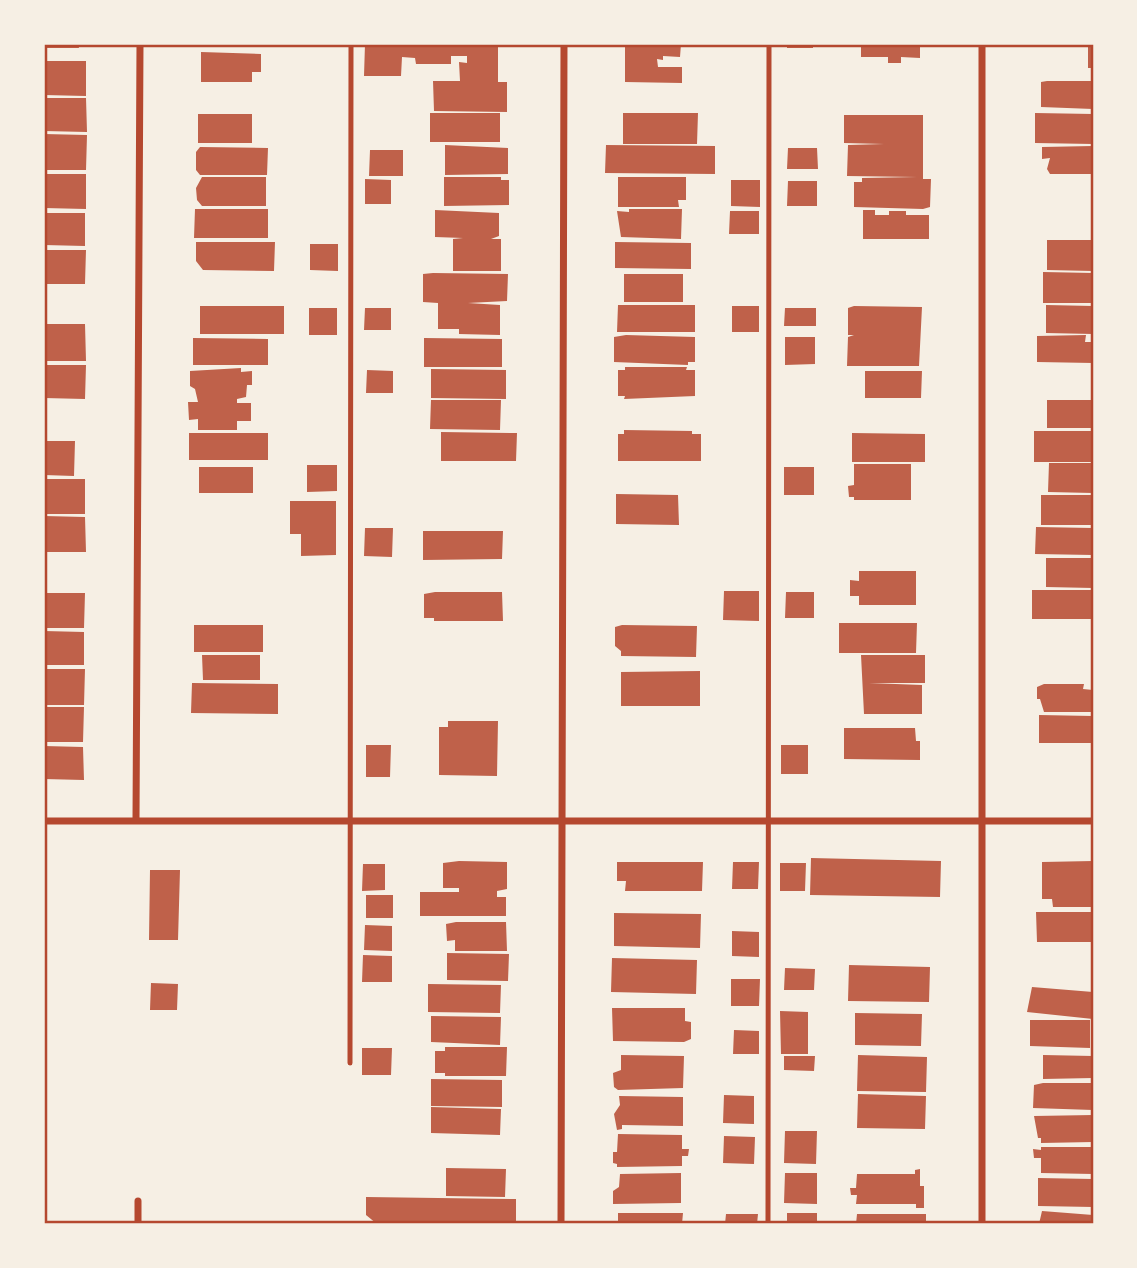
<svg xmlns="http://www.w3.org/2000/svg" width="1137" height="1268" font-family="'Noto Serif',serif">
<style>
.building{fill:#bf614a}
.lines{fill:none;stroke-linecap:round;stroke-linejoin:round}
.service{stroke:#b5482f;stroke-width:5}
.minor{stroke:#b5482f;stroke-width:7}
.neatline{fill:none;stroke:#b5482f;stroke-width:2.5}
</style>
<rect width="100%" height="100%" fill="#f6efe4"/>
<path class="building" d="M44 44H78L79 48H44Z
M365 44H498V82H507V112L434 111 433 81H460L459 62 467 63V56H451V64H416L415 58 402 57 401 76H364Z
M625 44H681L680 57 663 56V60L657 59 658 67H682V83L625 82Z
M787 44H813V48H787Z
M861 44H920V58L901 57V63H888V57H861Z
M1088 44H1093V68H1088Z
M201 52 261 54V72H252V82H201Z
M44 61H86V96L44 95Z
M1047 81H1093V109L1041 107V82Z
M44 98H86L87 132 44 131Z
M430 113H500V142H430Z
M623 113H698L697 144H623Z
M1035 113 1093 114V144L1035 143Z
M198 114H252V143H198Z
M844 115H923V179H931L930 207 923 209 854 207V182H862V178L917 177 847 176 848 145 884 144 844 143Z
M44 134 87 135 86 170H44Z
M445 145 508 148V174L445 175Z
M606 145 715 146V174L605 173Z
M1093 146V174H1050L1047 169 1050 158 1042 159V147Z
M200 147 268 148 267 175H200L196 170V152Z
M788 148H817L818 169H787Z
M370 150H403V176H369Z
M44 174H86V209L44 208Z
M202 177H266V206H202L197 200 196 188Z
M444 177H501V180H509V205L444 206Z
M618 177H686V200H678L679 207H618Z
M365 179 391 180V204H365Z
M731 180H760V207L731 206Z
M788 181H817V206H787Z
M195 209H268V238H194Z
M629 209H682L681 239 621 237 617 211 629 212Z
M435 210 499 213V236L491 239H501V271H453V239L463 238 435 237Z
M863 210H875V215H889V211H906V215H929V239H863Z
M730 211H759V234H729Z
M44 213H85V246L44 245Z
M1047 240H1093V271L1047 270Z
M196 242H275L274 271 203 270 196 261Z
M615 242 691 243V269L615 268Z
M310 244H338V271L310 270Z
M44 250H86L85 284H44Z
M1043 272 1093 273V303H1043Z
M433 273 508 274 507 301 468 303 500 305V335L459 334V329H438V303L423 302V274Z
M624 274H683V302H624Z
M618 305H695V332H617Z
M1046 305 1093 306V334L1046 333Z
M200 306H284V334H200Z
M732 306H759V332H732Z
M854 306 922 307 919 366H847L848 337 854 335H848V308Z
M309 308H337V335H309Z
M365 308H391V330H364Z
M785 308H816V326H784Z
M44 324H85L86 361H44Z
M626 335 695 337V362H688V365L614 362V337Z
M1086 335 1085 342H1093V363L1037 362V336Z
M785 337H815V364L785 365Z
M193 338 268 339V365H193Z
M424 338 502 339V367H424Z
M44 365H86L85 399 44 398Z
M625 367H687L686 370H695V396L624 399 625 396H618V370H625Z
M241 368V372L252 371V385H247L246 397 237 399V403H251V421H237V430H198V419L189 420 188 402H198L195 389 190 386V371Z
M431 369 506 370V399L431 398Z
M367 370 393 371V393H366Z
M865 371H922L921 398H865Z
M431 400H501L500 430 430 429Z
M1047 400H1093V428H1047Z
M624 430 692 431V434H701V461H618V434H624Z
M1034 431H1093V462H1034Z
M441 432 517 433 516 461H441Z
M189 433H268V460H189Z
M852 433 925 434V462H852Z
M44 441H75L74 476 44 475Z
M1049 463H1093V493L1048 492Z
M854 464H911V500H854V497H849L848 486 854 485Z
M307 465H337V491L307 492Z
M199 467H253V493H199Z
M784 467H814V495H784Z
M44 479H85V514H44Z
M616 494 678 495 679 525 616 524Z
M1041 495H1093V525H1041Z
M290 501H336V555L301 556V534H290Z
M44 516 85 517 86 552H44Z
M1036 527 1093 528V555L1035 554Z
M365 528H393L392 557 364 556Z
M423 531H503L502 559 423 560Z
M1046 558H1093V588L1046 587Z
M859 571H916V605H859V596H850V580L859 581Z
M1032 590H1093V619H1032Z
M724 591H759V621L723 620Z
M435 592H502L503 621H434V618H424V594Z
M786 592H814V618H785Z
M44 593H85L84 628H44Z
M839 623H917L916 653H839Z
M194 625H263V652H194Z
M622 625 697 626 696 657 621 656V651L615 646V627Z
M44 631 84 632V665H44Z
M202 655H260V680H203Z
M861 655H925V683H869L922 685V714H864Z
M44 669H85L84 705H44Z
M700 671V706H621V672Z
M192 683 278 684V714L191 713Z
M1044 684H1084L1083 689 1093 690V712H1044L1040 699H1037V687Z
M44 707H84L83 742H44Z
M1039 715 1093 716V743H1039Z
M448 721H498L497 776 439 775V727H448Z
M844 728H915L916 741H920V760L844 759Z
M366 745H391L390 777H366Z
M781 745H808V774H781Z
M44 746 83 747 84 780 44 779Z
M811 858 941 861 940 897 810 895Z
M459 861 507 862V889L497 891V897H506V916H420V892H459V888H443V863Z
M1093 861V907H1053L1052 899H1042V862Z
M617 862H703L702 891H625L626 881H617Z
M733 862H759L758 889H732Z
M780 863H806L805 891H780Z
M363 864H385V890L362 891Z
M150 870H180L178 940H149Z
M366 895H393V918H366Z
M1036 912H1093V942H1037Z
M614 913 701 914 700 948 614 946Z
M456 922H506L507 951H455V940L447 941 446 924Z
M365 925 392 926V951L364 950Z
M732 931 759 932V957L732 956Z
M447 953 509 954 508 981 447 980Z
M363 955 392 956V982H362Z
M612 958 697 960 696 994 611 992Z
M849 965 930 967 929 1002 848 1001Z
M785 968 815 969 814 990H784Z
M731 979H760L759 1006H731Z
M151 983 178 984 177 1010H150Z
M428 984 501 985 500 1013 428 1012Z
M1032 987 1093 992V1019L1027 1012Z
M612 1008H685V1021L691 1022V1039L684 1042 613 1041Z
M780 1011 808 1012V1054H781Z
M855 1013 922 1014 921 1046 855 1045Z
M431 1016 501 1017 500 1045 431 1042Z
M1030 1020H1090V1048L1030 1046Z
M734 1030 759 1031V1054H733Z
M445 1047H507L506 1076H445V1073H435V1051H445Z
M362 1048H392L391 1075H362Z
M621 1055 684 1056 683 1088 618 1090 614 1087 613 1073 621 1070Z
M858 1055 927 1057 926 1092 857 1091Z
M1043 1055 1093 1056V1078L1043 1079Z
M784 1056H815L814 1071 784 1070Z
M431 1079 502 1080V1107L431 1106Z
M1043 1083H1093V1110L1033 1108 1034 1085Z
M858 1094 926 1096 925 1129 857 1128Z
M724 1095 754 1096V1124L723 1123Z
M619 1096 683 1097V1126L622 1125V1129L617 1130 614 1114 620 1105Z
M431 1107 501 1109 500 1135 431 1133Z
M1093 1115V1142L1041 1143V1138H1038L1034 1116Z
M785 1131H817L816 1164 784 1163Z
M618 1134 682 1135V1149H689L688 1156H682V1166L617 1167V1164L613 1163V1152H617Z
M724 1136 755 1137 754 1164 723 1163Z
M1041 1147H1093V1174L1041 1173V1158H1034L1033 1149 1041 1150Z
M446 1168 506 1169 505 1197 446 1196Z
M920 1169V1186H924V1208H916V1204H856L857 1195H851L850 1188H856L857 1174H915V1170Z
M681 1173V1203L613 1204V1191L619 1187 620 1174Z
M785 1173H817V1204L784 1203Z
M1038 1178 1093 1179V1207L1038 1206Z
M366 1197 516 1199V1224H377L366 1215Z
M1042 1211 1093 1215V1224H1039Z
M618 1213H683L682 1224H618Z
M787 1213H817V1224H787Z
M726 1214H758L757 1224H725Z
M857 1214H926V1224H856Z"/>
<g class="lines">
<path class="service" d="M350 1063 351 44
M768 1224 769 44"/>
<path class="minor" d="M982 44V1224
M44 821H1093
M136 821 140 44
M138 1224V1201
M561 1224 564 44"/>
</g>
<rect width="1137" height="1268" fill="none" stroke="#f6efe4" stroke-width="91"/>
<rect x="46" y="46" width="1046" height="1176" class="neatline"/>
</svg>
